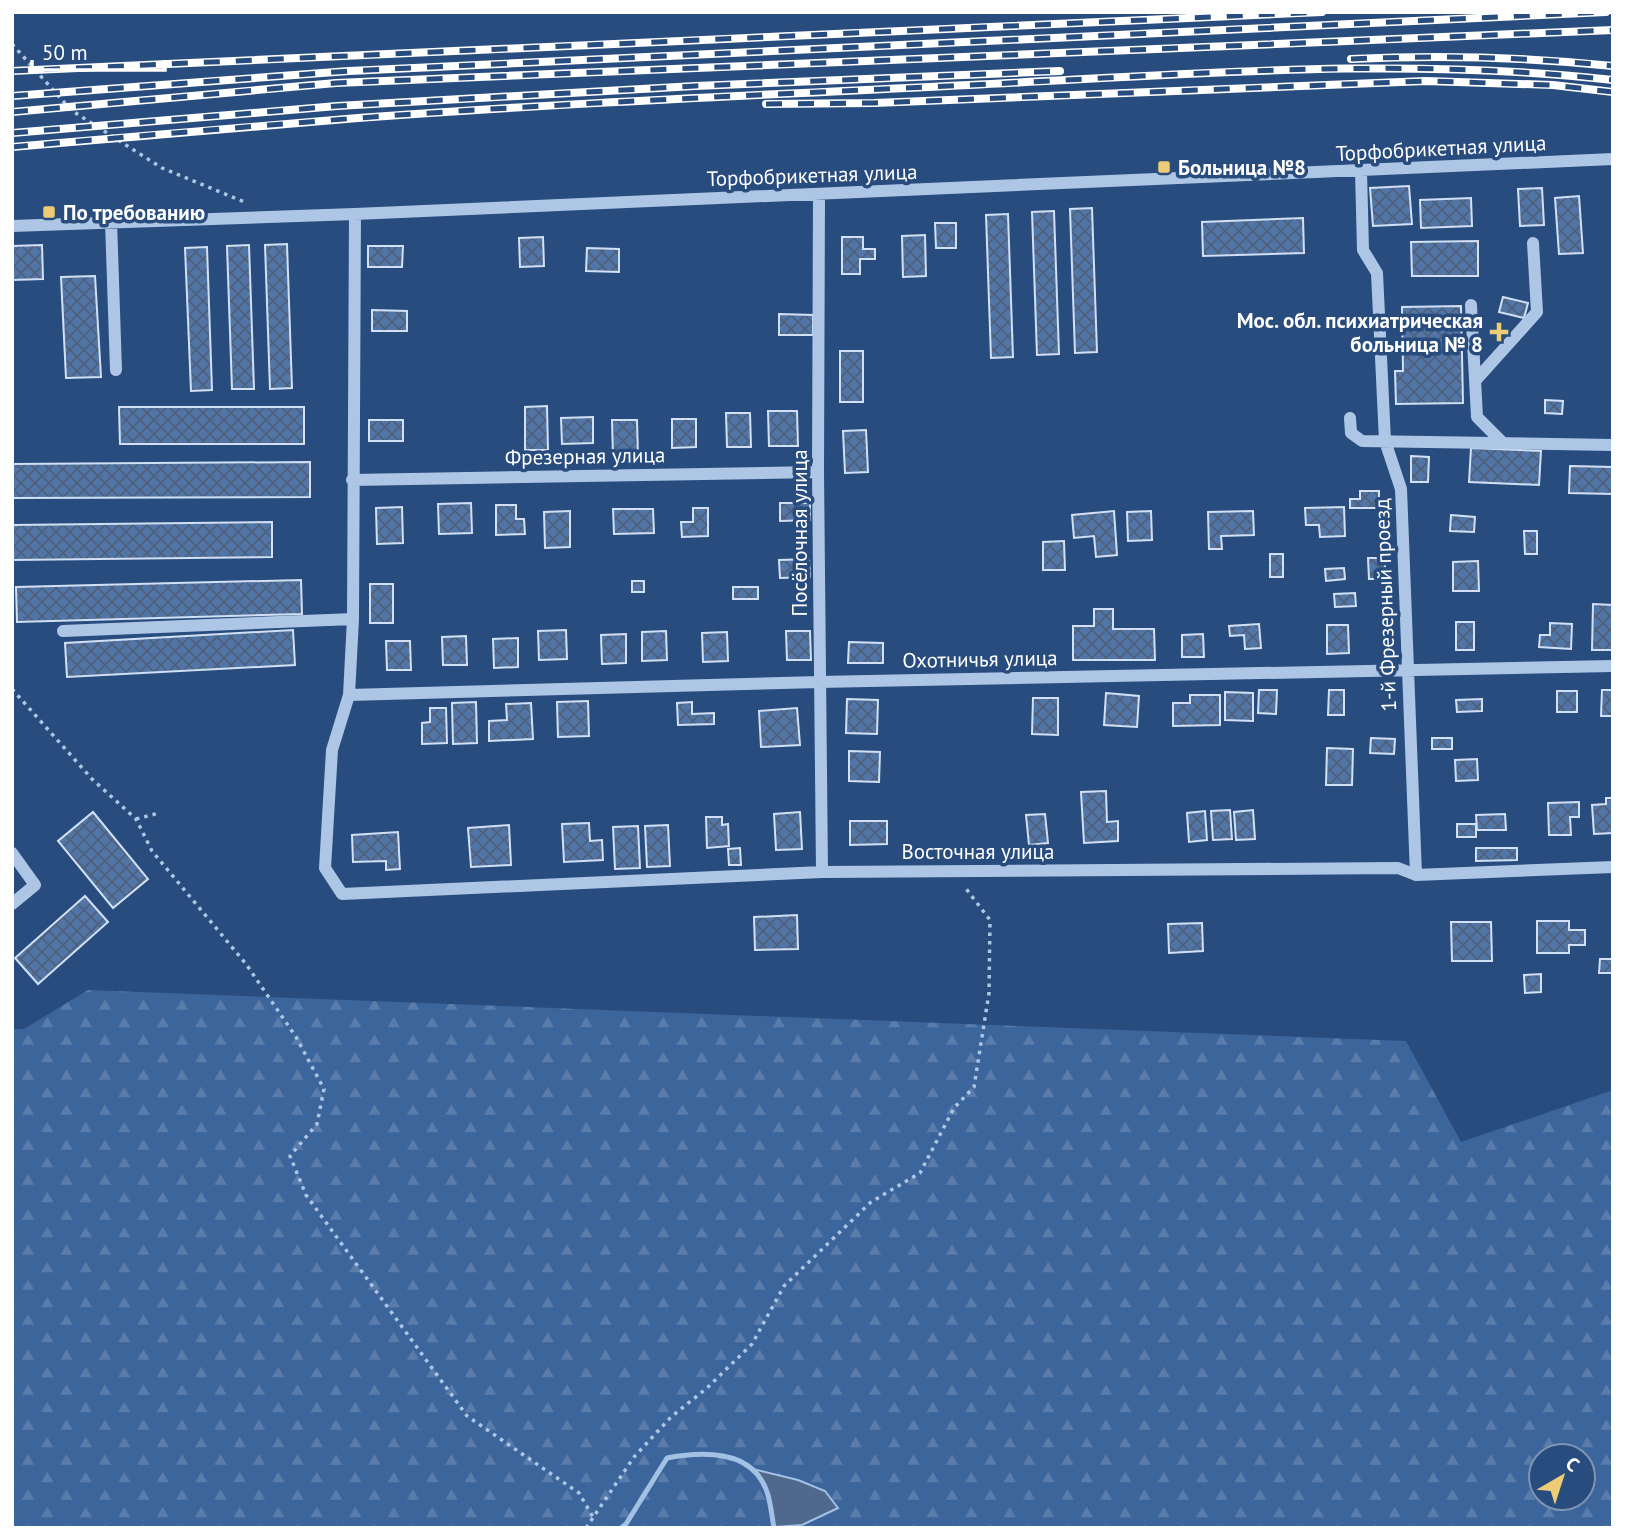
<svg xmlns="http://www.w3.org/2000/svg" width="1625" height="1540" font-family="'PT Sans',sans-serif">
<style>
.forest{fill:url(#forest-firs);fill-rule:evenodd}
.water{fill:#4f688c;stroke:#a3c0e5;stroke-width:2}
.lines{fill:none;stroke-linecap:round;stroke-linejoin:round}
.stream{stroke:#a3c0e5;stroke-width:5}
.building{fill:url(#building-cross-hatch);stroke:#d1e0f4;stroke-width:2}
.path{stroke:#aec6e5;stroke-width:3.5;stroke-dasharray:3.5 5;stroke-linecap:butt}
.minor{stroke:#aec6e5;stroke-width:12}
.rail-casing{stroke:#fff;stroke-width:8}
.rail{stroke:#284c7e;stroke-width:5;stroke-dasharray:16;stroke-linecap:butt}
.poi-dot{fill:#eccd75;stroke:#284c7e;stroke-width:2.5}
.labels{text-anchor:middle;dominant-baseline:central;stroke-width:7;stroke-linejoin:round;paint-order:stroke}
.street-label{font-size:21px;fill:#fff;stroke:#284c7e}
.poi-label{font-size:21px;font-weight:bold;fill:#fff;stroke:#284c7e;text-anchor:start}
</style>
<defs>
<pattern id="forest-firs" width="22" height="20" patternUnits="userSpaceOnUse" patternTransform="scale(1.75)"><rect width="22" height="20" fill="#3c659c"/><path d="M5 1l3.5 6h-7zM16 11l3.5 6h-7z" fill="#597cab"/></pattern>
<pattern id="building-cross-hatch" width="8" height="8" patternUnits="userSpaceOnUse" patternTransform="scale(1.75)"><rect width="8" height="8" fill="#5175a7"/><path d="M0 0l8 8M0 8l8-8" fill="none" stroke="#4e607a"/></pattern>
</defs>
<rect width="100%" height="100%" fill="#284c7e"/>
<path class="forest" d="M88 990 1406 1041 1461 1142 1613 1090V1528H12V1029H24ZM1541 1456H1583V1498H1541Z"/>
<path class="water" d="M753 1469 798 1480 825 1491 838 1508 802 1525 774 1527 768 1493Z"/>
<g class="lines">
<path class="stream" d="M621 1528 626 1524 667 1458C705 1451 755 1450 768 1495 771 1506 772 1517 774 1528"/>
</g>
<path class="building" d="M1409 186 1412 224 1373 226 1370 188Z
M1542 188 1544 225 1520 226 1518 189Z
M1579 196 1583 253 1559 254 1555 198Z
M1471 198 1472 226 1421 228 1420 200Z
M1092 208 1097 352 1075 353 1070 209Z
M1054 211 1059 354 1037 355 1032 212Z
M1008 214 1013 357 991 358 986 215Z
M1303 218 1304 253 1203 256 1202 222Z
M935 223H956V248H936Z
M925 235 926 276 903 277 902 236Z
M543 237 544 266 520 267 519 238Z
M842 237H863V249H875V259H860V274H842Z
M1478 241V276H1412L1411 242Z
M287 244 292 388 270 389 265 245Z
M42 245 43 279 12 280V246Z
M249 245 254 389H232L227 246Z
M368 246H403L402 267H368Z
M207 247 212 390 191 391 185 248Z
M587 248 619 249V272L586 271Z
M95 276 101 377 66 378 61 277Z
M1503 297 1528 303 1524 318 1499 312Z
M1461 306 1463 403 1396 404 1395 371H1403L1402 307Z
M372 310 407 311V331H372Z
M779 314 813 315V335H779Z
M840 351H863V402H840Z
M1545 400 1563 401 1562 414 1545 413Z
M547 406 548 450H525V407Z
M119 407H304V444H120Z
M768 411H797L798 446H769Z
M726 413H750L751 447H727Z
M593 417V443L562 444 561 418Z
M672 419H696V447L672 448Z
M369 420H403V441H369Z
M612 420H637L638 456 613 457Z
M866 430 868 472 845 473 843 431Z
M1471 448 1541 451 1539 485 1469 482Z
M1411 456 1429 457 1428 482H1411Z
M310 462V497L12 498V464Z
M1570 466 1613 467V494L1569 493Z
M1360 491H1379V508H1350V499H1360Z
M471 503 472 533 439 534 438 504Z
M780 503H810V520L780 521Z
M496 505H516V519H524L525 534 496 535Z
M402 507 403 543 377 544 376 508Z
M1344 507 1345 536 1320 537 1319 525H1306L1305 508Z
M693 508H708V536L682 537 681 522H693Z
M613 509H653L654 533 614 534Z
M570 511V547L545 548 544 512Z
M1114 511 1117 555 1096 557 1094 536 1074 538 1072 515Z
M1151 511 1152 540 1128 541 1127 512Z
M1253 511 1254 535 1221 536 1222 549H1209L1208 512Z
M1451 515 1475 517 1474 532 1450 531Z
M272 522V557L12 560V525Z
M1524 531H1537V554H1525Z
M1064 541 1065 570H1043V542Z
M1270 554H1283V577H1270Z
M1368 558H1385V579H1369Z
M809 559 810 577 780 578 779 560Z
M1478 561 1479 591H1453V562Z
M1344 568 1345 579 1326 581 1325 569Z
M301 580 302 614 17 622 16 587Z
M632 581H644V592H632Z
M370 584H393V623H370Z
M733 587H758V599H733Z
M1355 593 1356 606 1335 607 1334 594Z
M1593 604 1613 605V650H1592Z
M1094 609H1113V629H1154L1155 660H1073V626H1094Z
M1456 622H1474V650H1456Z
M1550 623 1572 624 1571 649 1539 647 1540 635H1550Z
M1259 624 1261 648 1245 649 1244 635 1230 636 1229 626Z
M1327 625H1348L1349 653 1327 654Z
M293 630 295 665 67 677 65 643Z
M566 630 567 659 539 660 538 631Z
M666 631 667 660 642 661V632Z
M786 631H810L811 660H787Z
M727 632 728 661 703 662 702 633Z
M626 634V663L602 664 601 635Z
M1203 634 1204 657H1182V635Z
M466 636 467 665H443L442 637Z
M518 638V667L494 668 493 639Z
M386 641H410L411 670H387Z
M849 642 883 643V663H848Z
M1259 690H1277L1276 714 1258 713Z
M1329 690H1344V715H1328Z
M1602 690H1613V716H1601Z
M1557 691H1577V712H1557Z
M1225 692 1253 693V721L1225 720Z
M1106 693 1139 696 1137 727 1104 725Z
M1190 695H1220V725L1173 726V703H1190Z
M1033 698H1058V735L1032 734Z
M847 699 878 700 877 734 846 733Z
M1482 699V711L1457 712 1456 700Z
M588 701 589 736 558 737 557 702Z
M476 702 477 743 453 744 452 703Z
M692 702V714L714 713V724L678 725 677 703Z
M531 703 533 739 489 741V721L507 720 506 704Z
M430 708H446L447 743 422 744V723L430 722Z
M797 708 800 745 761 747 759 711Z
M1371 738 1395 739 1394 754 1370 753Z
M1432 738H1452V749H1432Z
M1327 748 1353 749 1352 785H1326Z
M849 751 880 752 879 782 849 781Z
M1477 759 1478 780 1456 781 1455 760Z
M1106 791 1107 822 1118 821V841L1084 843 1081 792Z
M1606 798H1613V833L1594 834 1592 805 1606 804Z
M1579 802V817H1570L1571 835H1549L1548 803Z
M1230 810 1232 839 1213 840 1211 811Z
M1253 810 1255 839 1236 840 1234 812Z
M1205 811 1207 840 1189 842 1187 813Z
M93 812 148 879 113 908 58 841Z
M800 812 802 849 776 850 774 814Z
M1045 814 1048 843 1029 845 1026 815Z
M1505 814 1506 830H1477L1476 815Z
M706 817H722V825L728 824 729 846 707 848Z
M850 821H887V844L850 845Z
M589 823 590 841 602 840 603 860 564 862 562 824Z
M1457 824H1476V837H1457Z
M509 825 511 865 471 867 468 828Z
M668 825 670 866 647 867 645 826Z
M638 826 640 868 615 869 613 827Z
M398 832 400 869 386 870V861L353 862 352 835Z
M740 848 741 865H729L728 849Z
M1476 848H1517V860L1476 861Z
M85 896 108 922 38 984 15 958Z
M797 915 798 949 755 950 754 917Z
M1537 921H1569V930H1585V945H1569V953H1537Z
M1451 922H1491L1492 961H1452Z
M1202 923 1203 951 1169 953 1168 924Z
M1600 959H1613V973H1599Z
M1541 974V992L1525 993 1524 975Z"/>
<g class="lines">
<path class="path" d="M12 44 71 110 162 168 247 203
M12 689 92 779 136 819 152 851 246 964 296 1037 324 1089 317 1124 290 1156 306 1195 467 1416 579 1493 593 1517
M136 819 159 813
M586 1528 634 1457 671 1417 707 1388 752 1344 784 1286 871 1202 920 1173 954 1108 974 1087 989 993 990 920 964 886"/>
<path class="minor" d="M1361 171 1363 250 1377 273 1385 441 1401 489 1416 875
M819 194 818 472 822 872
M355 214 353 619 349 695 332 750 325 868 342 894 822 872 1398 868 1416 875 1613 867
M111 221 116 370
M12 226 355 214 1613 159
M1471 305 1477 417 1503 443
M1475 381 1537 312 1533 243
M1350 418 1351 433 1362 441 1613 445
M352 480 818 472
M63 631 353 619
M349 695 819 682 1613 666
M12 853 35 885 12 904"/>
<defs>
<path id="rail" d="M1351 59C1438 55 1526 57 1613 66
M12 71 1322 12
M12 96 349 71 1606 12
M766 104 874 103 1426 81 1553 85 1613 92
M12 112 336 83 1613 30
M12 133 337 106 695 86 1060 71
M12 147C127 137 242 127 358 118 561 103 765 95 969 85 1183 75 1399 56 1613 80"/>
</defs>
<use href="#rail" class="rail-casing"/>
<use href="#rail" class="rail"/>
</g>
<g class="poi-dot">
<rect x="1157" y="160" width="14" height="14" rx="3.5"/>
<rect x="42" y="205" width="14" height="14" rx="3.5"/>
<path d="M1495.5 321.5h7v7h7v7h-7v7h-7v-7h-7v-7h7z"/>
</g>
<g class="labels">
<g class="street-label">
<text transform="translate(1441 148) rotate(-3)">Торфобрикетная улица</text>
<text transform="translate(812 175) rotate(-2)">Торфобрикетная улица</text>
<text transform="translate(585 456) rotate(-1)">Фрезерная улица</text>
<text transform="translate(799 533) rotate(-90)">Посёлочная улица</text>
<text transform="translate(1385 605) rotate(-92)">1-й Фрезерный проезд</text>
<text transform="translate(980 659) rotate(-1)">Охотничья улица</text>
<text x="978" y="851">Восточная улица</text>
</g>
<g class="poi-label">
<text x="1178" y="167">Больница №8</text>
<text x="63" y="212">По требованию</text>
<text x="1483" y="320" text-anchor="end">Мос. обл. психиатрическая<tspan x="1483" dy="24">больница № 8</tspan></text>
</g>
</g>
<rect width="1625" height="1540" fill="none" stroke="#ffffff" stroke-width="28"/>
<g transform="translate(1562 1477) rotate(39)"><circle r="33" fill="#284c7e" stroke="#7e94b2" stroke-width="2"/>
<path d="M0-5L12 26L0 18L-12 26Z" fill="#eccd75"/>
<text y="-10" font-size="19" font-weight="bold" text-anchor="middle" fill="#ffffff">С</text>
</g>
<path d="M32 60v10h133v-10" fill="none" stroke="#ffffff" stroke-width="3.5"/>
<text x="42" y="60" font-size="21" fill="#ffffff" stroke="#284c7e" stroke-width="5" paint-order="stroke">50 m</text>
</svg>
